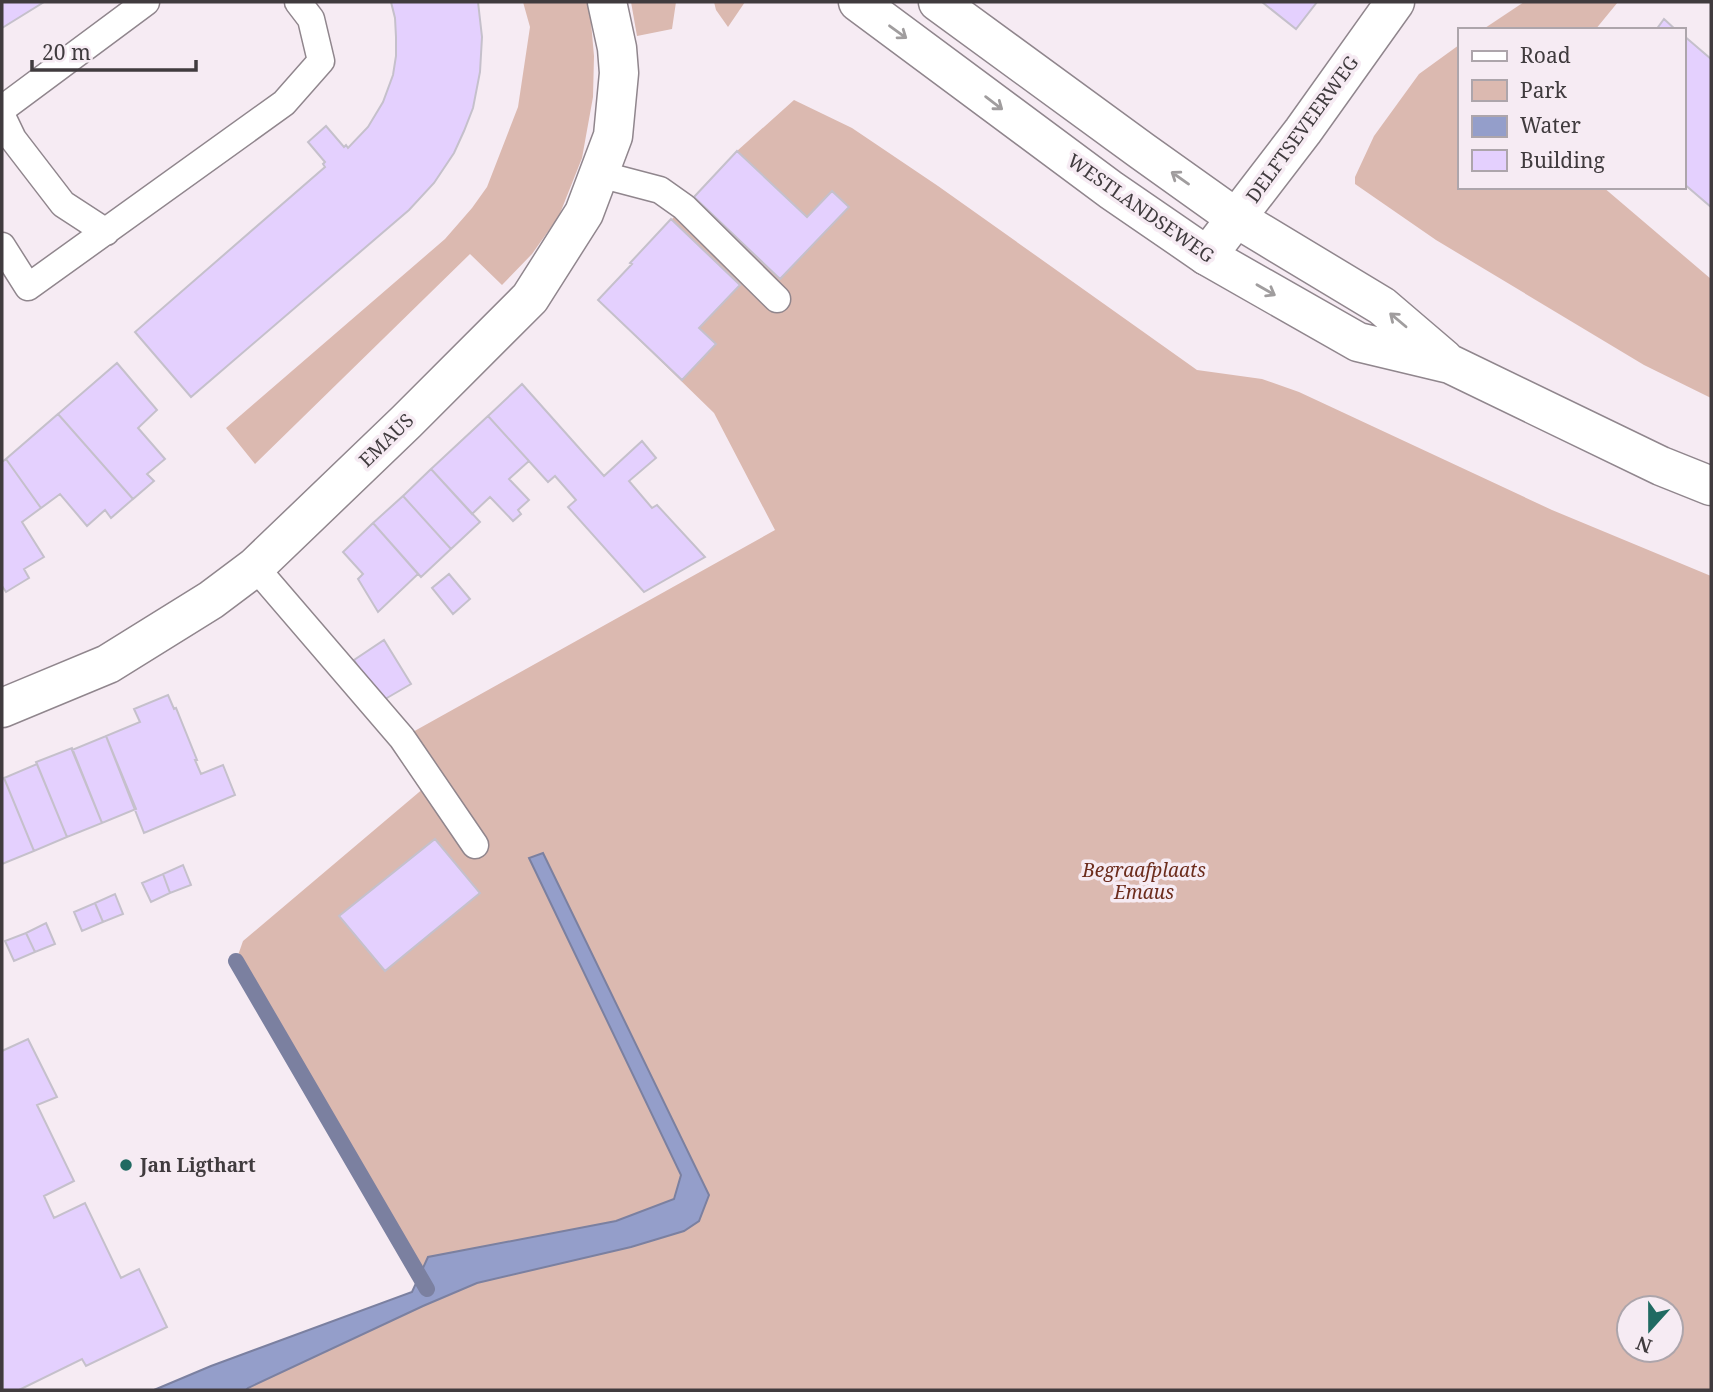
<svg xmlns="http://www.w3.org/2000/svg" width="1713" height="1392" font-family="'Noto Serif',serif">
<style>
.green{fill:#dbb9b0;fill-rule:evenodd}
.water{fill:#949eca;stroke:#7b80a0;stroke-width:2}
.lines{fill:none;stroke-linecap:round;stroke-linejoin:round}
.stream{stroke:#7b80a0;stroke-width:16}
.building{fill:#e4d0fe;stroke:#c5c0cb;stroke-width:2}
.service-casing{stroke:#90868d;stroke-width:29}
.minor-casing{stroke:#90868d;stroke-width:41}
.secondary-casing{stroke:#90868d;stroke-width:41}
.service{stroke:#fff;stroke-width:26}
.minor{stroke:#fff;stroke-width:38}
.secondary{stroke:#fff;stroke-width:38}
.oneway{stroke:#a09d9e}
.poi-dot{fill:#206a62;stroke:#f6ebf3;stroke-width:2.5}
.labels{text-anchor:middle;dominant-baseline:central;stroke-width:7;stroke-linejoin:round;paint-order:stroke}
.street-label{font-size:19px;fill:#403b3e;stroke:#f6ebf3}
.park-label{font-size:19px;font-style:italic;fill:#6c2c1c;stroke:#f6ebf3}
.poi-label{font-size:19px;font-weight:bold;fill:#403b3e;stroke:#f6ebf3;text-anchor:start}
</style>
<rect width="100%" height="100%" fill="#f6ebf3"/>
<path class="green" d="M523 2H587L590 11 594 56 593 97 582 158 559 216 532 254 502 285 470 254 255 464 226 428 445 239 472 208 487 187 518 107 530 27Z
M631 2H676L672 29 637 36Z
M714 2H745L728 27 716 10Z
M1524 2H1618L1595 30H1482Z
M1459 45V187H1603L1711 279V398L1644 365 1436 240 1355 184V177L1374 136 1419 74Z
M794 100 852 128 938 186 1197 370 1262 379 1299 392 1552 510 1711 576V1390H246L427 1289 236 961 243 941 431 782 402 738 775 530 714 413 598 300 632 265 630 263 737 151ZM1629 1308H1671V1350H1629Z"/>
<path class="water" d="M543 853 709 1195 699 1221 684 1231 631 1247 477 1283 423 1306 248 1388 246 1390H154L211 1366 412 1292 428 1257 616 1221 674 1199 681 1175 529 858Z"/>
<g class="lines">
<path class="stream" d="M236 961 427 1289"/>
</g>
<path class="building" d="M2 2H44L2 28Z
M391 2H478L482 37 480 72 473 108 464 131 454 153 434 183 409 210 191 397 135 332 325 167 323 164 325 162 308 142 326 126 344 147 346 145 348 148 368 127 383 102 393 75 396 56V37L395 18Z
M1262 2H1317L1296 29Z
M1664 19 1676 30H1656Z
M1683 35 1711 59V207L1683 183Z
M737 151 807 217 832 191 849 207 780 279 694 197Z
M671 219 740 285 699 328 716 344 682 380 598 300 632 264 630 263Z
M117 363 157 410 138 428 165 459 147 474 154 481 133 499 58 414Z
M522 384 604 476 642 441 656 458 629 481 652 508 657 505 705 557 644 592 568 507 576 500 555 476 548 482 488 416Z
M58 414 133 499 111 518 105 510 87 526 60 494 41 508 6 459Z
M488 416 529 461 509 479 529 500 518 510 521 514 513 521 490 497 472 514 431 469Z
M6 459 41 508 22 522 44 557 24 569 29 578 6 592 2 586V462Z
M431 469 480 522 451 549 403 496Z
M403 496 451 549 421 577 373 523Z
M373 523 418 574 378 612 358 579 363 574 343 552Z
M449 574 470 599 453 614 432 588Z
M384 640 411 684 380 702 354 660Z
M168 695 174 709 176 708 197 760H195L201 774 223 765 235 795 144 833 106 736 140 722 134 709Z
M106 736 136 809 102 823 72 750Z
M72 748 102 823 67 837 36 762Z
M37 764 67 837 34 851 4 778Z
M4 778 34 851 2 864V779Z
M435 839 480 893 385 971 339 916Z
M183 865 191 885 170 893 163 874Z
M163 874 170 893 151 902 142 883Z
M115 894 123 914 103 922 95 903Z
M95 903 103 922 82 931 74 912Z
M46 923 55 944 35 952 26 933Z
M26 933 35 952 14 961 5 941Z
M28 1039 57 1097 37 1105 74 1181 44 1196 54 1218 85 1203 121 1278 139 1269 167 1327 86 1366 82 1359 19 1390H3L2 1051Z"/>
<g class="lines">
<defs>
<path id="service" d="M2 109 146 2
M2 116 13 139 63 204 106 232
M599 174 660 190 684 207 777 299
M2 246 28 287 284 103 321 61 311 19 298 2
M255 567 402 738 475 845"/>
<path id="minor" d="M1207 256 1303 131 1395 2
M2 708 108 664 211 600 255 567 406 422 530 298 584 213 613 136 619 73 617 48 607 2"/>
<path id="secondary" d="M858 2 1111 190 1207 256 1358 342 1450 364 1661 466 1711 486
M938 2 1142 151 1236 218 1382 306 1444 359"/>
</defs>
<use href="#service" class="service-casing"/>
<use href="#minor" class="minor-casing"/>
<use href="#secondary" class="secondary-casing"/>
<use href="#service" class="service"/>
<use href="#minor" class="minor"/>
<use href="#secondary" class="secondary"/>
</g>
<defs><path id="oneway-shaft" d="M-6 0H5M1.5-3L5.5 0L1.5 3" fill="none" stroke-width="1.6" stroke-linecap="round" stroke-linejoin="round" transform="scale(1.75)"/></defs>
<g class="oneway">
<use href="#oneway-shaft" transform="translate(898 32) rotate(36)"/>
<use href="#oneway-shaft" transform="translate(994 103) rotate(37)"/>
<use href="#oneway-shaft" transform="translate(1180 178) rotate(-145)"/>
<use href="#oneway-shaft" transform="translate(1266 290) rotate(30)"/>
<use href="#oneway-shaft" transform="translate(1398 320) rotate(-140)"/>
</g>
<circle class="poi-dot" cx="126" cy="1165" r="7"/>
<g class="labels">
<g class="street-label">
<text transform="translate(1302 129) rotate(-54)">DELFTSEVEERWEG</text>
<text transform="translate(1141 208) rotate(35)">WESTLANDSEWEG</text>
<text transform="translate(386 440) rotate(-44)">EMAUS</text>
</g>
<g class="park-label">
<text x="1144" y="870">Begraafplaats<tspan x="1144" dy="22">Emaus</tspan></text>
</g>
<g class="poi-label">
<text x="140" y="1165">Jan Ligthart</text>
</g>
</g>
<rect width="1713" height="1392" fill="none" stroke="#403b3e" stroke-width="7"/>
<rect x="1458" y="28" width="228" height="161" fill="#f6ebf3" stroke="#ada5ab" stroke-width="2"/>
<rect x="1472" y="51" width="35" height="10" fill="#ffffff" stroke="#ada5ab" stroke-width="2"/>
<text x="1520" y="63" font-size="21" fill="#403b3e">Road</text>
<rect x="1472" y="80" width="35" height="21" fill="#dbb9b0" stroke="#ada5ab" stroke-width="2"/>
<text x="1520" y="98" font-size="21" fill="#403b3e">Park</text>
<rect x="1472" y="116" width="35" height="21" fill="#949eca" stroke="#ada5ab" stroke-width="2"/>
<text x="1520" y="133" font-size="21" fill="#403b3e">Water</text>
<rect x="1472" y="150" width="35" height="21" fill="#e4d0fe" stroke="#ada5ab" stroke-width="2"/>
<text x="1520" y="168" font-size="21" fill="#403b3e">Building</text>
<g transform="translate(1650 1329) rotate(201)"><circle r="33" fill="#f6ebf3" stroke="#ada5ab" stroke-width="2"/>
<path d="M0-5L12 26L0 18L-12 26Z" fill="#206a62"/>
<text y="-10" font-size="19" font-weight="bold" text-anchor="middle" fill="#403b3e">N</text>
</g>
<path d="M32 60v10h164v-10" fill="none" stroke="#403b3e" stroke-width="3.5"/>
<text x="42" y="60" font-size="21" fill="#403b3e" stroke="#f6ebf3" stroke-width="5" paint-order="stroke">20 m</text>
</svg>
